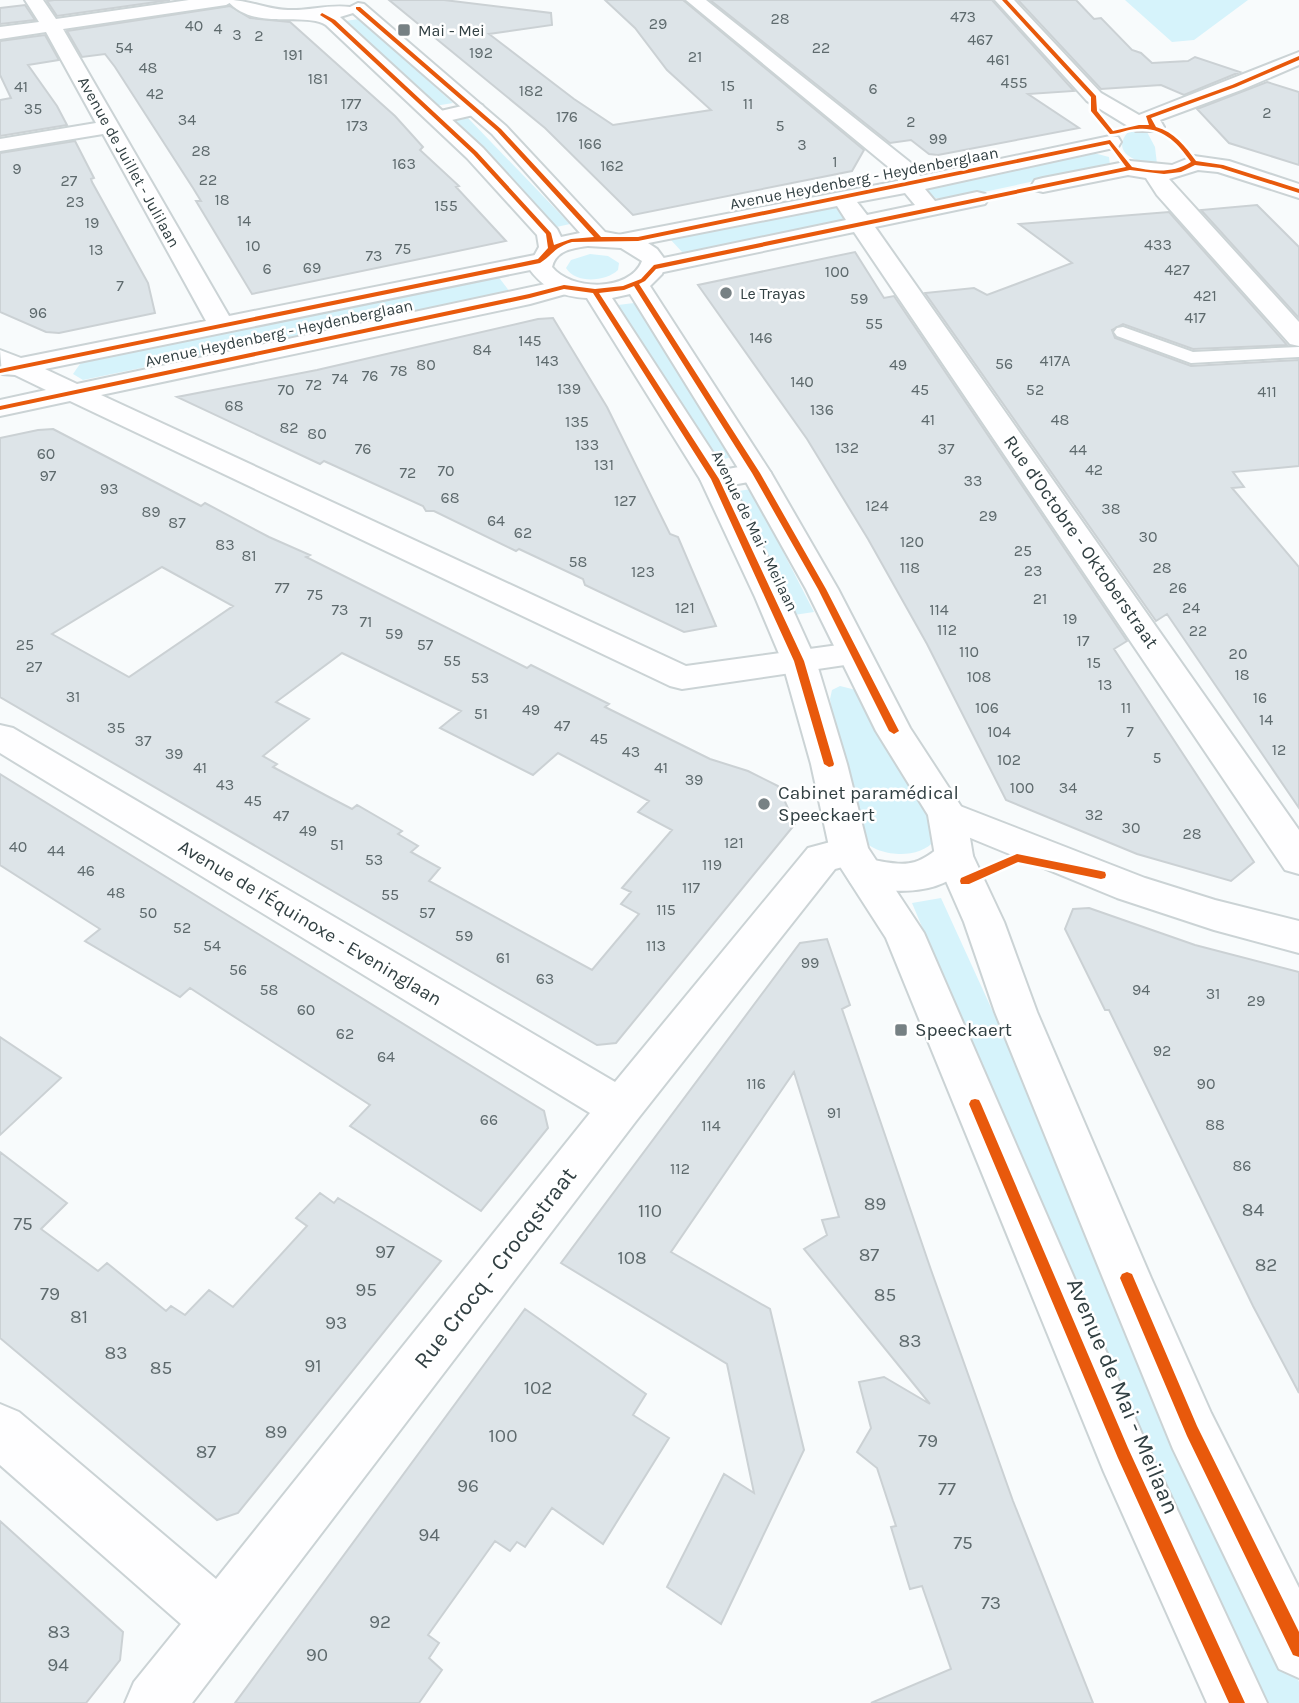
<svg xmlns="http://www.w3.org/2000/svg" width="1299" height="1703" font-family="Karla,sans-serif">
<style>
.green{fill:#d6f3fb}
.building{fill:#dde4e8;stroke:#cbd1d4;stroke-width:2;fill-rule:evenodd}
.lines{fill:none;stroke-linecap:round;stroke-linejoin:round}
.lane-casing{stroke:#cbd3d5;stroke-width:4}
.street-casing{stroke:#cbd3d5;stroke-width:4}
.secondary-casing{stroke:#cbd3d5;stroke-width:4}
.lane{fill:#fefeff;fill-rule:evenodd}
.street{fill:#fefeff;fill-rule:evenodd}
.secondary{fill:#fefeff;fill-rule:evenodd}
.cycleway-casing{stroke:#fff;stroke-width:5}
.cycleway{fill:#e8590c;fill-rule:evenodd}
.poi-dot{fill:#778184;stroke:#fff;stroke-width:2.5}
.labels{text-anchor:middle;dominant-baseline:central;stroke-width:5;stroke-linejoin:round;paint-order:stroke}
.number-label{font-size:16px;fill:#5e6a6d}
.far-poi-label{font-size:16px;fill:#324043;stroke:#fff;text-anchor:start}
.far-street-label{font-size:16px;fill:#324043;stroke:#fff}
.street-label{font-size:19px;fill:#324043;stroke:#fff}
.poi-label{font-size:19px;fill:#324043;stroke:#fff;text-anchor:start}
.near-number-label{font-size:19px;fill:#5e6a6d}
.near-street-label{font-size:23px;fill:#324043;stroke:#fff}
</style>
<rect width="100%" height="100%" fill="#f8fbfc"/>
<path class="green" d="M1125 0H1248L1194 40 1172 42Z
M359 19 453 103 435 106 345 21Z
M468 118 570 224 552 228 454 121Z
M1136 131 1147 132 1155 147 1157 164C1140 164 1109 154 1128 132Z
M1090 152 1109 157 1110 165 951 199 935 198 924 191 925 187Z
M837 206 853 219 683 253 670 239Z
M590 254 608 256 619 263 618 270C605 282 576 284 566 268L571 260Z
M497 275 510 292 83 380 73 374 82 361Z
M642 302 735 456 714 462 618 305Z
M751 489 814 612 794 615 733 492Z
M840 686 856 690 937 820 935 840C927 850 914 854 901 854 888 854 870 850 862 838 848 819 835 727 830 699L832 690Z
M941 898 1299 1682V1703H1247L912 903Z"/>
<path class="building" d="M54 0H170L57 16 47 1Z
M389 0H444L551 13 552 25 489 34 574 99 613 125 711 110 667 70 635 28 605 0H683L864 150 852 171 633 215 545 128Z
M710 0H992L1074 91 1028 94 1079 128 938 155 929 154 911 140 890 143Z
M1018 0H1076L1094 19 1101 18 1132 50 1141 53 1152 63 1188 61 1195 57 1240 72 1184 95 1161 85 1101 89Z
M25 5 35 20 0 24V8Z
M230 6 250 18 290 22 395 116 423 147 420 150 459 186 456 187 506 241 252 294 196 201H201L193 188 115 67 105 54 82 57 67 31Z
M45 35 59 60 28 65 57 106 67 125 0 136V100L11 98 0 75V41Z
M1267 82 1299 92V165L1229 143 1197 109Z
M75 141 94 178 91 179 92 182 148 283 155 313 59 333 46 332 0 312V153Z
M1257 205 1299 247V318L1201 210Z
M1169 212 1287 345 1193 349 1123 324 1112 330 1115 338 1191 366 1299 360V466L1233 472 1244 487 1232 488 1299 567V808L1167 614 1156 621 925 293 974 288 987 295 1072 263 1019 224Z
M855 252 884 298 894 296 1127 641 1114 649 1254 862 1231 881 1137 854 1006 800 927 644 868 539 807 439 698 285Z
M553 318 607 407 670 534 678 537 716 626 684 632 585 585 583 579 519 549 516 551 434 511H426L423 506 324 461 320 464 177 397 317 370 538 319Z
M53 429 201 506 205 503 269 537 310 555 306 557 527 668 531 665 609 704 605 707 710 759 748 771 778 786 795 824 616 1043 597 1045 0 697V438L38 430ZM162 567 233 606 129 677 52 634ZM342 653 461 711 440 728 533 775 558 753 649 801 638 812 672 830 622 888 631 892 621 904 639 914 592 970 429 881 440 868 411 852 418 846 398 834 402 831 357 805 352 809 327 796 273 767 277 764 263 756 309 719 276 702Z
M0 774 544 1111 548 1128 481 1211 350 1126 370 1105 190 988 180 997 85 941 100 929 0 865Z
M1089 908 1195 945 1299 972V1393L1253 1306 1109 1010H1105L1065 929 1073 909Z
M827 939 850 1005 842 1009 931 1270 1013 1501 1093 1703H871L951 1669 922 1586 910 1589 891 1527 896 1526 877 1468 857 1452 871 1428 859 1382 884 1377 930 1404 804 1249 827 1235 822 1220 839 1217 794 1072 671 1252 770 1309 804 1450 721 1624 667 1587 724 1474 754 1493 727 1364 561 1263 800 943Z
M0 1037 61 1078 0 1135Z
M0 1152 67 1203 41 1229 98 1271 107 1263 166 1311 171 1306 185 1315 209 1290 233 1307 307 1226 296 1218 320 1193 334 1203 338 1198 441 1261 238 1513 217 1520 0 1338Z
M525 1309 646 1394 633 1415 669 1438 603 1544 552 1508 525 1547 517 1542 510 1551 495 1541 428 1635 439 1643 429 1658 442 1670 419 1703H235Z
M0 1521 123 1632 120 1660 86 1703H0Z"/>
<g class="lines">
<defs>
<path id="lane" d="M1123 327 1193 352 1299 347V357L1191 363 1117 336 1114 332 1117 328Z"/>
<path id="street" d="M25 0H43L56 19 189 0H235L226 5 63 29 229 316 540 254 549 256 552 261 549 266 540 268 45 369 77 384 564 280 573 282 576 287 573 292 530 304 101 395 686 666 853 643 865 646 870 654 865 662 682 689 670 686 70 401 0 416V400L46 390 15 375 2 374 0 350 21 358 206 321 103 134 0 151V139L96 123 46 32 0 39V27L39 22Z
M686 0H706L916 167 920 176 1110 136 1118 137 1121 142 1118 147 925 189 935 201 977 192 985 194 988 199 985 204 875 227 1299 830V874L1285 870 854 232 654 274 645 272 642 267 645 262 654 260 846 220 837 206 623 248 615 246 611 241 615 236 623 234 898 181 897 174ZM905 193 915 205 867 215 857 202Z
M995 0H1014L1101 93 1139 115 1299 52V65L1241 90 1160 120 1164 127 1160 131H1136L1087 101Z
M475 103 482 105 485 109 482 113 439 123 432 121 429 117 432 113Z
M1194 156 1229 161 1299 184V198L1218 172 1198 170 1169 179 1299 322V346L1290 344 1157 195 1146 178 1128 175 1043 192 1035 190 1032 185 1035 180 1043 178 1130 161 1172 165Z
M756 464 766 467 771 473 766 479 715 488 705 485 700 479 705 473Z
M0 725 13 728 615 1082 808 848 849 837 863 841 868 851 864 859C880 860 899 867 915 862 938 854 940 837 968 846L973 856C950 898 891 895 851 883L845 873 850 865 835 869 636 1121 192 1703H125L134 1682 181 1624 0 1465V1404L19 1412 216 1579 590 1113 0 753Z
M947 801 1145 878 1215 900 1299 921V953L1214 930 1117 898 934 823 928 814 934 805Z"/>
<path id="secondary" d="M227 0C250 0 265 9 288 10 308 11 330 4 350 7L358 3 364 4 506 126 605 232 642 239 657 249 666 261 662 274 650 286 771 473 838 589 910 728 966 814 973 856 1004 922 1037 1012 1151 1278 1211 1413 1299 1588V1678L1279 1669 1173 1449 1103 1278 995 1012 964 922 935 856 928 815 876 731 806 589 741 473 630 294 612 298 730 479 787 597 816 661 847 764 868 848 924 933 1142 1434 1267 1703H1207L1104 1472 886 938 830 851 811 764 782 661 755 597 700 479 587 298C561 297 542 288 528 267L539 247 537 235 467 158 326 25C304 11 253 32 227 0ZM353 13 492 134 580 233 561 237 557 229 483 148 340 17ZM588 246 621 248 642 261C630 292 571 291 552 267 556 250 573 248 588 246Z"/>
</defs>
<use href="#lane" class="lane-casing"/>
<use href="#street" class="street-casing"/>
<use href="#secondary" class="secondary-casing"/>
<use href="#lane" class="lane"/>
<use href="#street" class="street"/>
<use href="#secondary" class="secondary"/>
<defs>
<path id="cycleway" d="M1002 0H1007L1096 96 1097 111 1113 131 1139 125H1149L1146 116 1232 85 1299 56V60L1236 87 1151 118 1156 127C1174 132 1185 146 1196 161L1223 165 1299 189V193L1220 168 1195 165 1181 172 1164 174 1130 170 656 269 645 281 639 284 760 473 826 589 899 731 894 734 889 731 818 589 752 473 634 286 624 290 599 293 719 479 804 661 834 764 833 766 829 767 824 764 794 661 711 479 593 293 564 289 530 298 0 410V406L529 294 564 285 595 289 623 286 641 279 654 265 1126 167 1109 144 638 241 572 242C553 248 554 254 540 263L0 373V369L538 259 548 248 546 234 473 154 331 22 320 15 322 13 335 20 477 152 551 233 554 245 571 239 594 237 497 131 356 9V7H360L501 129 601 237H638L1110 140 1132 167C1152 171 1172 174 1191 162 1178 143 1162 126 1137 129 1128 129 1119 134 1110 134L1091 111V97Z
M1017 854 1101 871 1105 872 1106 875 1105 878 1101 879 1018 862 969 884H961L960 881 961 878Z
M975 1099 979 1100 981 1104 1128 1448 1245 1703H1229L1118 1458 969 1104 971 1100Z
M1127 1272 1132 1274 1197 1426 1299 1632V1657L1293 1655 1187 1436 1120 1278 1122 1274Z"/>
</defs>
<use href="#cycleway" class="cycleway-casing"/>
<use href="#cycleway" class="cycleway"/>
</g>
<g class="poi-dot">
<rect x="397" y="23" width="14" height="14" rx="3.5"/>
<circle cx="726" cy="293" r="7"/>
<circle cx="764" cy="804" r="7"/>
<rect x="894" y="1023" width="14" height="14" rx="3.5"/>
</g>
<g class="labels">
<g class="number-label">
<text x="963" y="16">473</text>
<text x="780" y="18">28</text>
<text x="658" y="23">29</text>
<text x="194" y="25">40</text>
<text x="218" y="28">4</text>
<text x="237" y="34">3</text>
<text x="259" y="35">2</text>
<text x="980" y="39">467</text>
<text x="124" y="47">54</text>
<text x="821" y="47">22</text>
<text x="481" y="52">192</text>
<text x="293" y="54">191</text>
<text x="695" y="56">21</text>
<text x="998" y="59">461</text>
<text x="148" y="67">48</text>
<text x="318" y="78">181</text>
<text x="1014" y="82">455</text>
<text x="728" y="85">15</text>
<text x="21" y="86">41</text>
<text x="873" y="88">6</text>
<text x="531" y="90">182</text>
<text x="155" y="93">42</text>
<text x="351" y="103">177</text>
<text x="748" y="103">11</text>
<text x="33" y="108">35</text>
<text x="1267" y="112">2</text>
<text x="567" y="116">176</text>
<text x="187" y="119">34</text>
<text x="911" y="121">2</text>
<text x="357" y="125">173</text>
<text x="780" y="125">5</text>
<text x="938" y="138">99</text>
<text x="590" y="143">166</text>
<text x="802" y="144">3</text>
<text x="201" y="150">28</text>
<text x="835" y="161">1</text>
<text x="404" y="163">163</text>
<text x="612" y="165">162</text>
<text x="17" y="168">9</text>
<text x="208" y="179">22</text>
<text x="69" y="180">27</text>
<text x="222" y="199">18</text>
<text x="75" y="201">23</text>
<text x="446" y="205">155</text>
<text x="244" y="220">14</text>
<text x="92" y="222">19</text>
<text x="1158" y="244">433</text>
<text x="253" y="245">10</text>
<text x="403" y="248">75</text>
<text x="96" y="249">13</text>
<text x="374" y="255">73</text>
<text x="312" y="267">69</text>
<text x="267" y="268">6</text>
<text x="1177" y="269">427</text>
<text x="837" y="271">100</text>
<text x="120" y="285">7</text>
<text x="1205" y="295">421</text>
<text x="859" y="298">59</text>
<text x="38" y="312">96</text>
<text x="1195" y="317">417</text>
<text x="874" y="323">55</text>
<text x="761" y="337">146</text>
<text x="530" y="340">145</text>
<text x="482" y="349">84</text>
<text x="547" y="360">143</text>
<text x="1055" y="360">417A</text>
<text x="1004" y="363">56</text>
<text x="426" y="364">80</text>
<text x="898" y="364">49</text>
<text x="399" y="370">78</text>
<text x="370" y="375">76</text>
<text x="340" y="378">74</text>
<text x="802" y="381">140</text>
<text x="314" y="384">72</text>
<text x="569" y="388">139</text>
<text x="286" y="389">70</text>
<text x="920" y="389">45</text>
<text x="1035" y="389">52</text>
<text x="1267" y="391">411</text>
<text x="234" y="405">68</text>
<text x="822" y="409">136</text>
<text x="928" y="419">41</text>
<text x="1060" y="419">48</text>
<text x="577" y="421">135</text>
<text x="289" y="427">82</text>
<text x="317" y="433">80</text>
<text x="587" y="444">133</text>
<text x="847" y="447">132</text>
<text x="363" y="448">76</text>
<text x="946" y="448">37</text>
<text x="1078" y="449">44</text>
<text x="46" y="453">60</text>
<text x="604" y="464">131</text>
<text x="1094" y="469">42</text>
<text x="446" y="470">70</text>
<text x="408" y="472">72</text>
<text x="48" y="475">97</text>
<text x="973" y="480">33</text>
<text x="109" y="488">93</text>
<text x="450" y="497">68</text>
<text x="625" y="500">127</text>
<text x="877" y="505">124</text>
<text x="1111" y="508">38</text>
<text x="151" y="511">89</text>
<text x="988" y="515">29</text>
<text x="496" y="520">64</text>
<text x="177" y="522">87</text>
<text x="523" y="532">62</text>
<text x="1148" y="536">30</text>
<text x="912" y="541">120</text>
<text x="225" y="544">83</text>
<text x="1023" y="550">25</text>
<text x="249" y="555">81</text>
<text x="578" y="561">58</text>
<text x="910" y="567">118</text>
<text x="1162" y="567">28</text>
<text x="1033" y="570">23</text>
<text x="643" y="571">123</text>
<text x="282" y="587">77</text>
<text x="1178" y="587">26</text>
<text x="315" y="594">75</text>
<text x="1040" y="598">21</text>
<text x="685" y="607">121</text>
<text x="1191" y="607">24</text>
<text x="340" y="609">73</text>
<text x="939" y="609">114</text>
<text x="1070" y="618">19</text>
<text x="366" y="621">71</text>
<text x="947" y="629">112</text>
<text x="1198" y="630">22</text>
<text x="394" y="633">59</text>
<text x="1083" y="640">17</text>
<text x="25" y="644">25</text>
<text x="425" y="644">57</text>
<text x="969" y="651">110</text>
<text x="1238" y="653">20</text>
<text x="452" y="660">55</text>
<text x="1094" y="662">15</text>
<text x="34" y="666">27</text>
<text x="1242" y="674">18</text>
<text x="979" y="676">108</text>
<text x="480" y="677">53</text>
<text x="1105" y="684">13</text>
<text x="73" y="696">31</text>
<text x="1260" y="697">16</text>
<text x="987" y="707">106</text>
<text x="1126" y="707">11</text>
<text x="531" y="709">49</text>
<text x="481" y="713">51</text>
<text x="1266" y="719">14</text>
<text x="562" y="725">47</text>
<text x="116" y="727">35</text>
<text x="999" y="731">104</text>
<text x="1130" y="731">7</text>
<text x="599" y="738">45</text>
<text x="143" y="740">37</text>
<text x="1279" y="749">12</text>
<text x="631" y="751">43</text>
<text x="174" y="753">39</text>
<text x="1157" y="757">5</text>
<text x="1009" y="759">102</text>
<text x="200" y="767">41</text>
<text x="661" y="767">41</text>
<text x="694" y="779">39</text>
<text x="225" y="784">43</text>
<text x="1022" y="787">100</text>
<text x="1068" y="787">34</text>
<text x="253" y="800">45</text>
<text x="1094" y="814">32</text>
<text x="281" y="815">47</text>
<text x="1131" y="827">30</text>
<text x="308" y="830">49</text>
<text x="1192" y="833">28</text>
<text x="734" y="842">121</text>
<text x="337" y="844">51</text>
<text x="18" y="846">40</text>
<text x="56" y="850">44</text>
<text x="374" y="859">53</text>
<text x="712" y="864">119</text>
<text x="86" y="870">46</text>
<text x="691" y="887">117</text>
<text x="116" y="892">48</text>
<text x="390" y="894">55</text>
<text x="666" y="909">115</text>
<text x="148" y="912">50</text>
<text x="427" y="912">57</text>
<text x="182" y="927">52</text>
<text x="464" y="935">59</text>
<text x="212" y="945">54</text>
<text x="656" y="945">113</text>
<text x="503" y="957">61</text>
<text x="810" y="962">99</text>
<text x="238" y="969">56</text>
<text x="545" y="978">63</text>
<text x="269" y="989">58</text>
<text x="1141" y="989">94</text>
<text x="1213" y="993">31</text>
<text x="1256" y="1000">29</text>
<text x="306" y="1009">60</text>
<text x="345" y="1033">62</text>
<text x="1162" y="1050">92</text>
<text x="386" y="1056">64</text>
<text x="756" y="1083">116</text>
<text x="1206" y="1083">90</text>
<text x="834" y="1112">91</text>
<text x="489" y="1119">66</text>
<text x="1215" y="1124">88</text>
<text x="711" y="1125">114</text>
<text x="1242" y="1165">86</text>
<text x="680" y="1168">112</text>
</g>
<g class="far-poi-label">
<text x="418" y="30">Mai - Mei</text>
<text x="740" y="293">Le Trayas</text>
</g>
<g class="far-street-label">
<text transform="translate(129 162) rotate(61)">Avenue de Juillet - Julilaan</text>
<text transform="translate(864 178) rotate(-11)">Avenue Heydenberg - Heydenberglaan</text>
<text transform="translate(279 333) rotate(-12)">Avenue Heydenberg - Heydenberglaan</text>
<text transform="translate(755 531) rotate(64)">Avenue de Mai - Meilaan</text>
</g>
<g class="street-label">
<text transform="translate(1081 542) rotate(55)">Rue d'Octobre - Oktoberstraat</text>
<text transform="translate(310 923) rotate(31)">Avenue de l'Équinoxe - Eveninglaan</text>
</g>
<g class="poi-label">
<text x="778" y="793">Cabinet paramédical<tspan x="778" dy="22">Speeckaert</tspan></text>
<text x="915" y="1030">Speeckaert</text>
</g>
<g class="near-number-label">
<text x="875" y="1204">89</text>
<text x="1253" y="1210">84</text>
<text x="650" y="1211">110</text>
<text x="23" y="1224">75</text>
<text x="385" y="1252">97</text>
<text x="869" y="1255">87</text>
<text x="632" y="1258">108</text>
<text x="1266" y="1265">82</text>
<text x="366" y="1290">95</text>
<text x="50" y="1294">79</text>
<text x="885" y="1295">85</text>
<text x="79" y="1317">81</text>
<text x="336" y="1323">93</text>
<text x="910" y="1341">83</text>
<text x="116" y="1353">83</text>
<text x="313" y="1366">91</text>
<text x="161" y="1368">85</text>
<text x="538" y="1388">102</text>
<text x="276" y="1432">89</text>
<text x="503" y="1436">100</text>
<text x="928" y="1441">79</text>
<text x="206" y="1452">87</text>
<text x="468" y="1486">96</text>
<text x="947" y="1489">77</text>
<text x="429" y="1535">94</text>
<text x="963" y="1543">75</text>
<text x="991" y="1603">73</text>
<text x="380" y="1622">92</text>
<text x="59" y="1632">83</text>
<text x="317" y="1655">90</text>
<text x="58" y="1665">94</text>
</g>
<g class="near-street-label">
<text transform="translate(495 1268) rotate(-52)">Rue Crocq - Crocqstraat</text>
<text transform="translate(1123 1396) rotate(67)">Avenue de Mai - Meilaan</text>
</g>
</g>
</svg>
